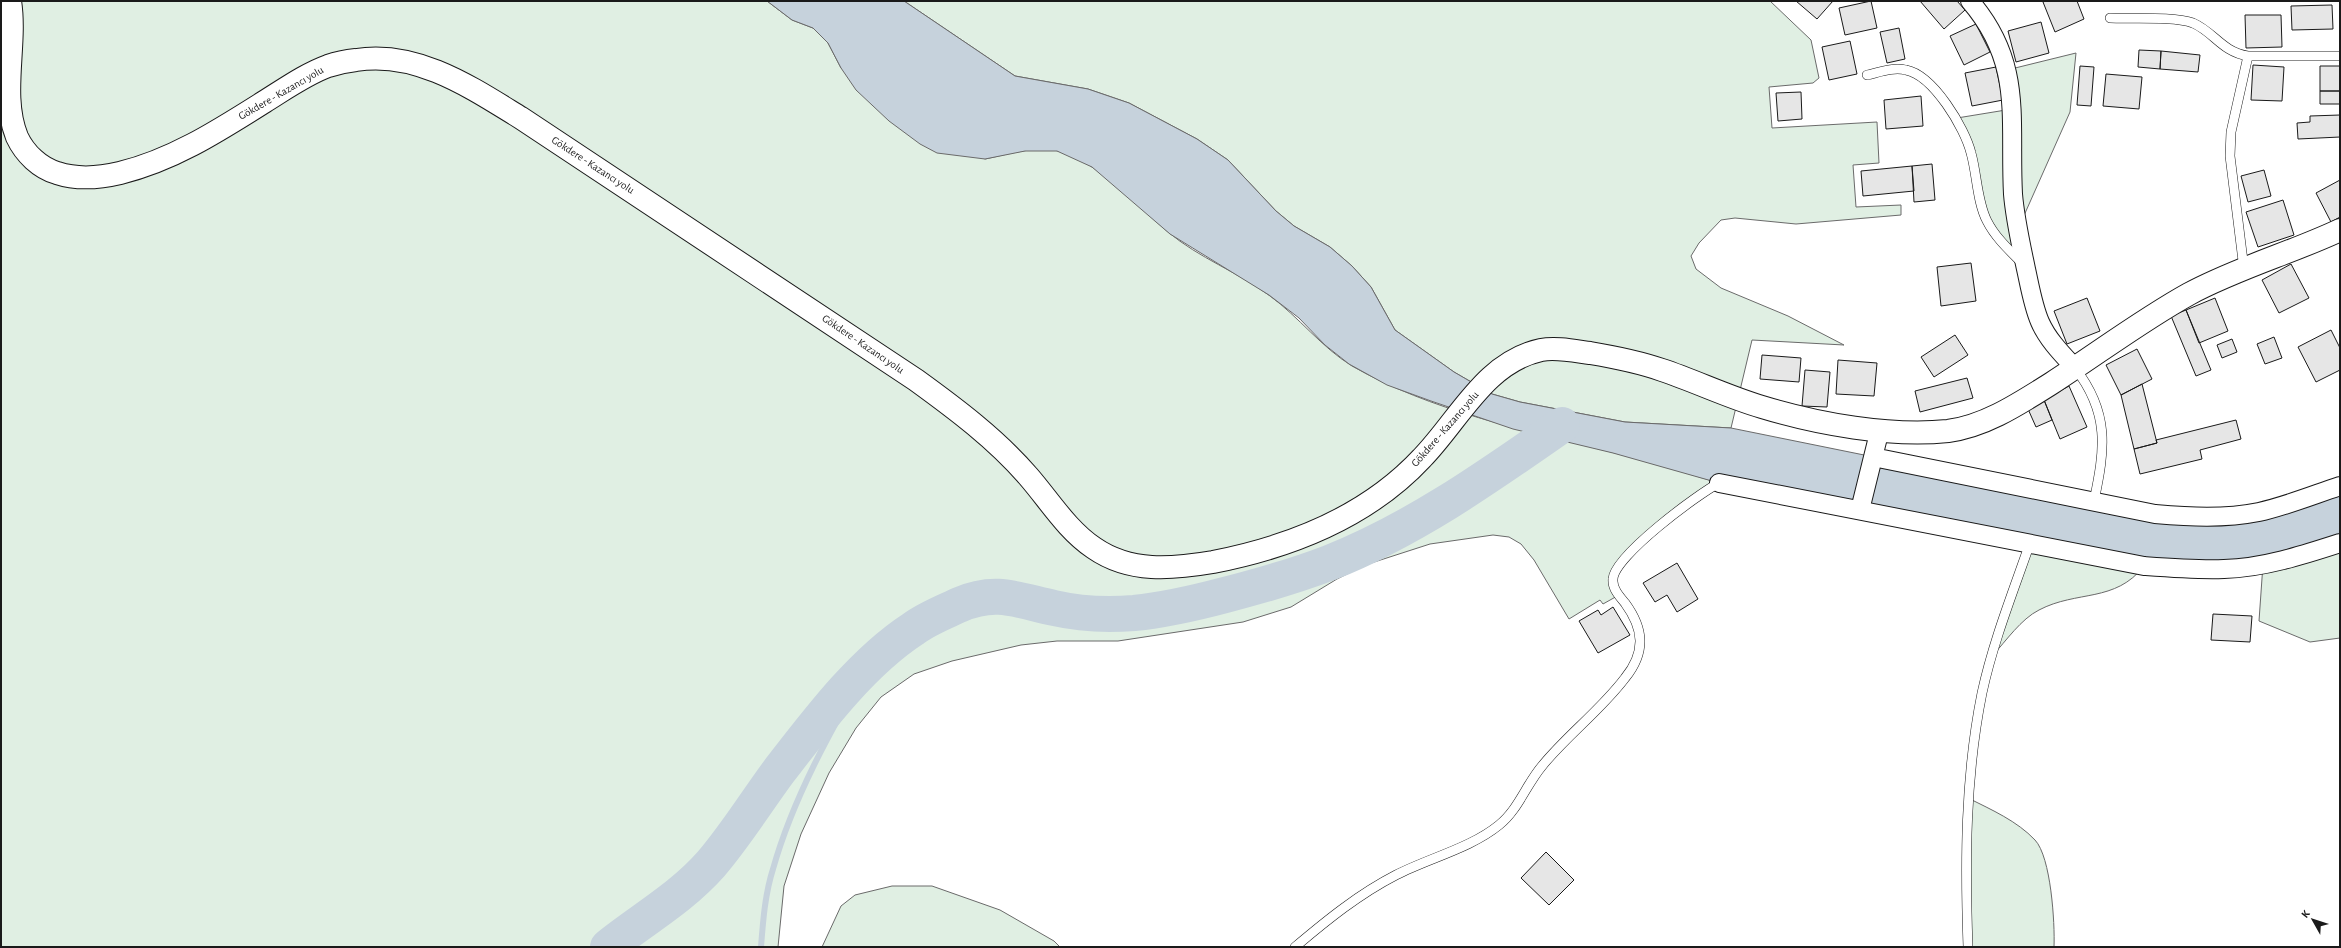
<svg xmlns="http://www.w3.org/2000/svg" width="2341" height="948" font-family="'Alegreya Sans',sans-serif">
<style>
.green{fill:#e0efe3;stroke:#6a6a6a}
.water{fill:#c6d2dc;stroke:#6a6a6a}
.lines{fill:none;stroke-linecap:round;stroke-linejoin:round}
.stream{stroke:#c6d2dc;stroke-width:6}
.river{stroke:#c6d2dc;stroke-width:36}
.building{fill:#e6e6e6;stroke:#1a1a1a}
.service-casing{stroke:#1a1a1a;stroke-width:10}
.minor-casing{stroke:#1a1a1a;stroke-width:20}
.tertiary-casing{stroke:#1a1a1a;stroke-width:24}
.service{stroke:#fff;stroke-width:9}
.minor{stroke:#fff;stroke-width:18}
.tertiary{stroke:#fff;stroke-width:22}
.labels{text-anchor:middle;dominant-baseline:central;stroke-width:3;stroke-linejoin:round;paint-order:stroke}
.street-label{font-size:11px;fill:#1a1a1a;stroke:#fff}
</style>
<rect width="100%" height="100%" fill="#fff"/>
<path class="green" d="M1 1H767L792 20 813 28 828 43 841 68 985 159C1005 155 1038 145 1058 151 1102 164 1135 204 1168 232 1199 258 1238 272 1270 296 1299 317 1321 347 1352 366 1431 411 1524 430 1611 452 1648 461 1683 472 1719 483L1659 526 1615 571 1619 595 1603 604 1600 600 1569 619 1534 560 1521 544 1509 537 1493 535 1430 544 1365 565 1337 579 1291 607 1243 622 1118 641H1057L1021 645 952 661 914 674 881 697 856 728 829 773 801 834 784 886 778 947H1Z
M904 1H1770L1811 40 1819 78 1813 83 1769 87 1772 128 1877 122 1879 163 1853 165 1856 207 1901 205V215L1796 224 1735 218 1721 220 1699 243 1691 256 1696 269 1721 288 1788 316 1844 345 1752 340 1731 428 1625 422 1520 402 1492 394 1454 372 1395 330 1371 287 1352 266 1330 247 1294 226 1276 211 1228 160 1197 139 1129 103 1088 89 1015 76Z
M2076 53 2070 112 2018 229 2026 267 1986 221 1957 118 2012 109 2007 70Z
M2030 543 2144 566C2115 603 2077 590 2039 610 2021 619 2006 641 1993 655Z
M2340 543V638L2310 642 2259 621 2263 564Z
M1968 798C1992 810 2017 821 2035 840 2051 857 2055 923 2054 947H1968Z
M892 886H932L1000 910 1054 941 1060 947H822L841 906 855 895Z"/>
<path class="water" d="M767 1H904L1015 76 1088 89 1129 103 1197 139 1228 160 1276 211 1294 226 1330 247 1352 266 1371 287 1395 330 1454 372 1492 394 1520 402 1625 422 1731 428 2155 514 2192 518 2340 486V543L2187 569 1719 483 1613 453 1513 429 1431 401 1387 385 1349 364 1325 345 1299 318 1269 295 1170 234 1092 167 1057 151H1025L985 159 937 153 920 144 889 121 856 90 841 68 828 43 813 28 792 20Z"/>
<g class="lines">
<path class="stream" d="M761 947C763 921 765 894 773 869 793 798 831 730 868 666"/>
<path class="river" d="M608 947C643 919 681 898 711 864 736 835 756 802 779 771 817 722 861 663 913 629 926 619 944 612 959 605 996 589 1017 600 1054 608 1080 614 1108 615 1134 613 1164 610 1195 603 1225 595 1260 586 1295 576 1329 563 1413 530 1489 476 1562 425"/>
</g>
<path class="building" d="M1796 1H1833L1817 19Z
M1871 1 1877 28 1845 35 1839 8Z
M1920 1H1957L1965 10 1944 29Z
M2045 1H2077L2084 19 2055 32 2043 2Z
M2332 5 2333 29 2292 30 2291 6Z
M2245 15H2281L2282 47 2246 48Z
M2041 22 2049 53 2016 62 2008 31Z
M1976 24 1990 52 1964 65 1950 36Z
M1899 28 1905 59 1887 63 1880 32Z
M1850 41 1857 74 1829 80 1822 47Z
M2139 50 2161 51 2160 69 2138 67Z
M2161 51 2200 55 2198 72 2160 69Z
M2253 65 2284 67 2282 101 2251 100Z
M2080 66 2094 67 2091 106 2077 105Z
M2320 66H2340V91H2320Z
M1996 67 2003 100 1972 106 1965 73Z
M2106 74 2142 77 2139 109 2103 106Z
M2320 91H2340V104H2320Z
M1801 92 1802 119 1778 121 1776 93Z
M1921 96 1923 126 1886 129 1884 100Z
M2340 115V137L2298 139 2297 123 2310 122V116Z
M1932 164 1935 200 1914 202 1912 166Z
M1912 166 1914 191 1863 196 1861 171Z
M2264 170 2271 196 2248 202 2241 176Z
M2340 180V217L2331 222 2316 193Z
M2283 200 2294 235 2258 247 2246 212Z
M1971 263 1976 301 1941 306 1937 267Z
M2291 264 2309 298 2279 313 2262 280Z
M2087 298 2100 331 2067 344 2054 311Z
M2215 298 2228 331 2199 343 2186 310Z
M2186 310 2211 370 2196 376 2171 316Z
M2331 330 2340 348V370L2316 382 2298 347Z
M1955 335 1968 355 1934 377 1921 357Z
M2274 337 2282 358 2265 364 2257 344Z
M2232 339 2237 352 2222 358 2217 345Z
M2137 349 2152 379 2121 395 2106 365Z
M1762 355 1801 358 1799 382 1760 379Z
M1838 360 1877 363 1874 396 1836 394Z
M1805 370 1830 372 1827 407 1802 406Z
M1967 378 1973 398 1920 412 1915 391Z
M2142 384 2157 443 2134 449 2121 395Z
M2069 386 2087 427 2060 439 2044 400Z
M2044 400 2052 420 2036 427 2028 409Z
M2236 420 2241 439 2200 450 2202 459 2140 474 2134 449 2157 443 2156 440Z
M1677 563 1698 599 1677 612 1667 595 1655 602 1643 583Z
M1613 607 1630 635 1598 653 1579 621 1598 610 1601 615Z
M2213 614 2252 616 2250 642 2211 640Z
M1546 852 1574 880 1549 905 1521 878Z"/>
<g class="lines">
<defs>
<path id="service" d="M2110 18C2131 19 2175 16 2193 23 2214 32 2222 52 2248 56
M1867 75C1880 72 1893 67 1906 70 1933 75 1965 128 1971 153 1977 174 1977 202 1987 221 1995 237 2009 250 2022 263
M2244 269 2230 156 2231 132 2248 56H2340
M2075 368C2110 413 2105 449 2094 501
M1295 947C1327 920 1359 894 1396 875 1429 858 1471 848 1499 825 1518 810 1526 785 1542 766 1567 735 1600 711 1625 678 1646 652 1644 629 1625 603 1619 596 1612 588 1613 579 1614 556 1698 494 1719 483
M1968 947C1965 862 1965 777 1982 693 1993 642 2013 592 2030 543"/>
<path id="minor" d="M1970 1C2024 64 2009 119 2013 194 2015 219 2021 245 2026 269 2030 287 2033 306 2040 322 2048 340 2062 354 2075 368
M1873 457 2155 514C2190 517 2224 519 2259 512 2286 506 2313 495 2340 486
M1719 483 2144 566C2171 568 2197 570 2224 569 2263 568 2303 555 2340 543
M1860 510 1880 429"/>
<path id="tertiary" d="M10 1C17 45 0 95 17 137 25 154 40 168 57 173 78 180 99 178 120 173 173 160 218 131 264 102 285 89 306 74 328 66 337 63 347 61 356 60 417 50 472 88 521 118L916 380C956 409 996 439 1028 476 1049 500 1067 530 1094 548 1130 573 1172 569 1213 562 1290 547 1368 516 1422 458 1459 420 1485 362 1541 350 1556 347 1575 351 1590 353 1614 357 1639 362 1662 370 1695 381 1728 397 1762 407 1818 424 1890 437 1948 431 1986 426 2020 403 2052 383 2097 354 2142 320 2189 294 2237 268 2291 253 2340 230"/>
</defs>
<use href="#service" class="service-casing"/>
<use href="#minor" class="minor-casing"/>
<use href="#tertiary" class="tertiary-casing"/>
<use href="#service" class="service"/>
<use href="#minor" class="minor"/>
<use href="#tertiary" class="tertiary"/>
</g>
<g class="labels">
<g class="street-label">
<text transform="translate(281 93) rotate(-30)">Gökdere - Kazancı yolu</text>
<text transform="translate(593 165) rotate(33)">Gökdere - Kazancı yolu</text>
<text transform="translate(863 344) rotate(34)">Gökdere - Kazancı yolu</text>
<text transform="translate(1445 429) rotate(-49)">Gökdere - Kazancı yolu</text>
</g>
</g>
<rect width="2341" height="948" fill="none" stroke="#1a1a1a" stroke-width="4"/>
<g transform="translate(2313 920) rotate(309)" stroke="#ffffff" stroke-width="3" paint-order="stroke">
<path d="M0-3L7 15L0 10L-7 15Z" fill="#1a1a1a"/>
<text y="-6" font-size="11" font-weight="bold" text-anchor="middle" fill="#1a1a1a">K</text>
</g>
</svg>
